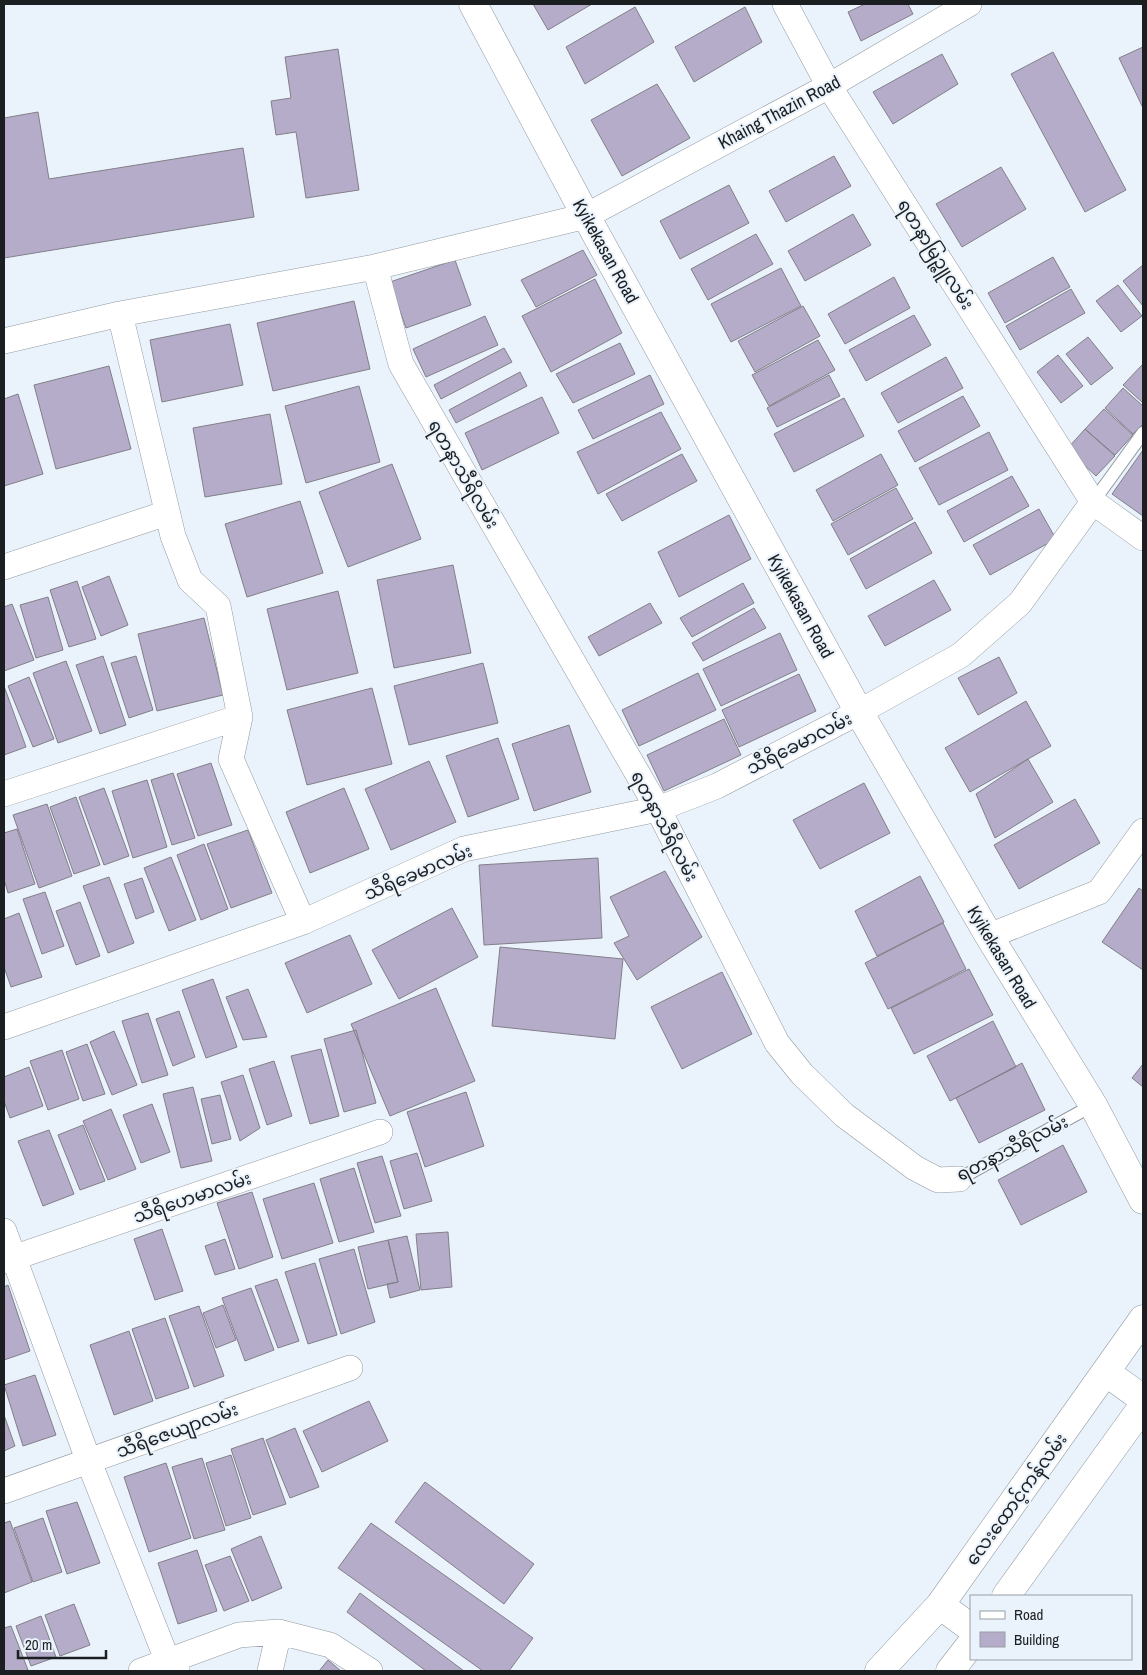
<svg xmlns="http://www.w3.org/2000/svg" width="1147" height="1675" font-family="'Archivo Narrow','Noto Sans Myanmar',sans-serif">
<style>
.building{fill:#b5acca;stroke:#827f88}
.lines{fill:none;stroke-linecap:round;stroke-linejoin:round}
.service-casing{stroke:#929aa1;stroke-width:14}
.minor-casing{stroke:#929aa1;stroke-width:26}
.tertiary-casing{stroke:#929aa1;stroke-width:29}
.primary-casing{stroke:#929aa1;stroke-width:29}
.service{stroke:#fff;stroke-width:12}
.minor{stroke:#fff;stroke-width:25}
.tertiary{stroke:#fff;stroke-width:28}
.primary{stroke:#fff;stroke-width:28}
.labels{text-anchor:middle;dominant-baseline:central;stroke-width:4;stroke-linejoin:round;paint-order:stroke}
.street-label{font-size:18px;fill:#1c1f22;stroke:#eaf3fb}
</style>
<rect width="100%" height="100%" fill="#eaf3fb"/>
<path class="building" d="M533 4H592L548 30Z
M865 4H908L913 14 861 41 848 12Z
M635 7 654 42 585 84 566 47Z
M745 7 762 42 694 82 675 47Z
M1143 47V108L1119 58Z
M338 49 359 190 306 198 296 132 276 135 271 101 291 98 285 57Z
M1053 52 1126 190 1085 212 1011 74Z
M942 54 958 84 893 124 873 92Z
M657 84 690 138 622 176 591 120Z
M38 112 49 179 243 148 254 217 4 258V118Z
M834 156 851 186 786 222 769 191Z
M1001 167 1026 209 962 247 936 204Z
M729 185 749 223 680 259 660 221Z
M853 214 871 245 805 281 788 251Z
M756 234 773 264 708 300 691 269Z
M583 250 597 275 536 307 521 280Z
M1053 257 1070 287 1005 323 988 293Z
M455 260 471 305 406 328 390 282Z
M1143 265V306L1123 281Z
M781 268 801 306 731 342 711 304Z
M894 277 910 308 845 344 828 314Z
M595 279 622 333 551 372 522 316Z
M1118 285 1142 316 1121 332 1096 301Z
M1071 289 1085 313 1020 350 1006 326Z
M354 301 370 369 273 391 257 323Z
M803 306 820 336 755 372 738 341Z
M914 315 931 345 866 381 849 350Z
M485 316 498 345 426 377 413 349Z
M230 324 243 385 162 402 150 340Z
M1088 337 1113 368 1091 385 1066 354Z
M818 340 835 370 769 406 752 375Z
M620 343 635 374 573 403 556 374Z
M504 348 512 362 441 399 434 385Z
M1058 355 1083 386 1061 403 1037 372Z
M946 357 963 388 898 423 881 393Z
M1142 365 1143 366V403L1123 385Z
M109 366 131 449 56 469 34 385Z
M520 372 527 386 456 423 449 410Z
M650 375 664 404 593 439 578 410Z
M829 375 840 396 777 427 767 408Z
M359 386 380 462 306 483 285 406Z
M1123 388 1143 406V424L1133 434 1105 408Z
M18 394 43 474 4 486V399Z
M963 396 980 426 915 462 898 431Z
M542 397 559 433 482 470 465 433Z
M844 398 864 436 794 472 774 434Z
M1104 409 1133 435 1115 455 1085 429Z
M661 412 681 449 598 494 577 452Z
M270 414 282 484 205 497 193 428Z
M1085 429 1115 456 1096 476 1067 449Z
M989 432 1008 470 939 505 919 468Z
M1143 450V516L1112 494Z
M682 454 697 481 622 521 606 494Z
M881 454 898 485 833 521 816 490Z
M392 464 421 539 348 567 319 492Z
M1012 476 1029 506 964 542 947 511Z
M896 488 913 519 848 555 831 524Z
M300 501 323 573 247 597 225 524Z
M1039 509 1056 539 990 575 973 545Z
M729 515 751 559 679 597 658 552Z
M915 522 932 553 866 589 850 559Z
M453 565 471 653 394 668 377 580Z
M109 576 128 625 101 636 82 587Z
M934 580 951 610 885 646 868 616Z
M77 581 96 639 69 647 50 590Z
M743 583 754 603 692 637 680 618Z
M338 591 358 673 287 690 267 609Z
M48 597 63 650 36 658 20 605Z
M650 603 662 623 599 656 588 637Z
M12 604 34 660 4 671V607Z
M754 608 766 628 703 661 692 643Z
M204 618 223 695 157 711 138 634Z
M780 633 797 670 721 706 703 669Z
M103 656 126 725 100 734 76 665Z
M136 656 153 710 129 718 111 663Z
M999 657 1017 693 978 715 958 678Z
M66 661 92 731 58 743 33 673Z
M483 663 498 723 409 745 394 686Z
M698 673 716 710 639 746 622 710Z
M799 674 816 711 739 747 722 710Z
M29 677 54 739 33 747 8 686Z
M4 686 26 747 4 755Z
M372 688 392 764 307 785 287 710Z
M1026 701 1051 746 970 792 945 748Z
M724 719 741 755 664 791 647 755Z
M569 725 591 792 534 811 512 744Z
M498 738 519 799 468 817 446 756Z
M1028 759 1053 802 995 838 976 794Z
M429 761 456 822 391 850 365 789Z
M211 763 232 825 198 836 177 774Z
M173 773 195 838 172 845 151 780Z
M147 780 167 847 133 858 112 791Z
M864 783 890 833 820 869 793 820Z
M104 788 129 856 104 865 79 797Z
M344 788 369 849 310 873 286 812Z
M76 797 100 865 74 874 50 807Z
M1075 799 1100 843 1019 889 994 845Z
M47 804 72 876 39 888 13 815Z
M17 829 35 884 8 893 4 879V833Z
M248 830 272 893 231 908 207 844Z
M204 844 228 909 201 920 177 855Z
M171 857 196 920 169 931 144 868Z
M598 858 602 938 484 945 479 865Z
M665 871 702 937 637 980 614 943 629 936 610 897Z
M920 876 944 922 877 956 855 911Z
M109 877 134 943 108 953 83 886Z
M142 878 154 912 136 919 124 884Z
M1139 888 1143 891V970L1102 942Z
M45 892 64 946 42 954 23 899Z
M80 902 100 956 76 965 56 911Z
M452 908 478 957 399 999 372 950Z
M19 913 42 977 11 987 4 967V919Z
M943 923 966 969 888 1009 865 963Z
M350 935 372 984 307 1013 285 963Z
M500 947 623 959 615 1039 492 1026Z
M969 969 993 1015 914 1054 891 1008Z
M722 972 752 1034 682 1069 651 1007Z
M213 979 237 1047 206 1058 182 990Z
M436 988 475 1081 390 1116 351 1024Z
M248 989 267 1037 243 1040 226 997Z
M179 1011 195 1057 173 1066 156 1019Z
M148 1013 168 1075 142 1083 122 1021Z
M993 1021 1016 1067 950 1101 927 1056Z
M356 1030 376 1103 344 1112 324 1039Z
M114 1031 137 1085 112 1095 90 1042Z
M87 1044 105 1094 83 1101 66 1052Z
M321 1049 339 1116 310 1124 291 1056Z
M62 1050 79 1099 48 1110 30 1061Z
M274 1061 292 1116 267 1125 249 1069Z
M1022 1063 1045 1110 979 1143 956 1098Z
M1143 1064V1087L1132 1078Z
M29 1067 43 1106 10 1118 4 1101V1077Z
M243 1075 260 1128 240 1141 221 1082Z
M193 1087 212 1161 181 1168 163 1094Z
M466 1092 484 1146 425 1167 407 1112Z
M220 1095 231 1139 212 1144 201 1099Z
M152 1104 170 1152 141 1163 123 1115Z
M111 1109 136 1169 108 1180 83 1121Z
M83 1125 105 1181 80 1190 58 1135Z
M49 1130 74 1194 43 1206 18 1141Z
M1063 1145 1087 1192 1021 1225 998 1180Z
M417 1153 432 1201 404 1209 390 1161Z
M382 1156 401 1216 375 1223 357 1163Z
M354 1168 374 1232 339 1242 320 1179Z
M314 1183 333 1243 282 1259 263 1199Z
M252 1192 273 1257 239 1269 217 1203Z
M162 1229 183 1291 155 1300 134 1239Z
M448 1232 452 1287 421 1290 416 1234Z
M407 1236 420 1290 390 1298 387 1284 398 1282 388 1240Z
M225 1239 235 1269 215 1275 205 1246Z
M388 1240 398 1282 368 1289 358 1247Z
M354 1249 375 1322 341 1334 319 1259Z
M315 1263 337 1335 308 1344 285 1272Z
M277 1279 299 1341 278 1348 255 1286Z
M8 1285 30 1351 4 1360V1287Z
M251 1288 274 1350 245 1361 222 1298Z
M223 1305 236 1340 216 1348 203 1313Z
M199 1306 224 1376 194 1387 169 1316Z
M165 1318 189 1388 156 1399 132 1329Z
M129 1331 153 1401 114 1415 90 1345Z
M35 1375 56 1435 23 1446 4 1385Z
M369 1401 388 1441 322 1472 303 1431Z
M4 1415 15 1446 4 1451Z
M295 1428 319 1487 290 1498 266 1440Z
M263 1438 286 1504 253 1515 231 1449Z
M231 1455 251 1518 226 1526 206 1463Z
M202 1458 225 1530 194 1539 172 1467Z
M166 1463 191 1538 149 1552 124 1477Z
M425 1482 534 1564 504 1604 395 1522Z
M77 1502 100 1563 67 1574 46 1511Z
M43 1518 62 1572 33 1582 14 1528Z
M10 1521 32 1582 4 1593V1523Z
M371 1523 533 1638 509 1671H483L338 1568Z
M261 1536 282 1588 252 1601 231 1549Z
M197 1550 217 1611 178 1624 158 1563Z
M230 1556 249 1601 224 1611 205 1565Z
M360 1593 464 1671H426L347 1612Z
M74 1604 90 1645 60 1656 45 1615Z
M41 1616 56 1657 31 1666 16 1626Z
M11 1626 28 1670 23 1671H4V1628Z
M328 1660 341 1671H319Z"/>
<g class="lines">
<defs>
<path id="service" d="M1093 502 1143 433
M959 1179 1093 1105"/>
<path id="minor" d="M785 4 829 86 1093 502 1143 538
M375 267 401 364 658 809 777 1043 802 1074 844 1115 915 1168 938 1180 959 1179
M120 314 173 536 190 580 218 606 240 717 231 759 303 922
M4 341 120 314 375 267 586 216 829 86 969 4
M4 567 167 513
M4 794 240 717
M989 936 1099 892 1143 831
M4 1027 303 922 464 849 658 809 717 786 859 712 961 655 1020 603 1093 502
M4 1231 89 1462 168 1662 177 1671
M4 1261 380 1132
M4 1491 350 1368
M141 1671 239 1635 279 1632 330 1645 370 1671
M270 1671 279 1632"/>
<path id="tertiary" d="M473 4 586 216 859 712 989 936 1093 1105 1143 1200"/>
<path id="primary" d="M1107 1373 1143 1399
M1006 1596 1143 1406
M940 1605 971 1628
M879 1671 940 1605 1143 1319
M950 1671 971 1644"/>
</defs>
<use href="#service" class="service-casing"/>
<use href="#minor" class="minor-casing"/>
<use href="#tertiary" class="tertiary-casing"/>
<use href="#primary" class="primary-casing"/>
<use href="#service" class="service"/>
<use href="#minor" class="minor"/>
<use href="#tertiary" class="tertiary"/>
<use href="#primary" class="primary"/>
</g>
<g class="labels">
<g class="street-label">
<text transform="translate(779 112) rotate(-28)">Khaing Thazin Road</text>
<text transform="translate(606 251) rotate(61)">Kyikekasan Road</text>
<text transform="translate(936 254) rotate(58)">ရတနာမြဉ္ဇူလမ်း</text>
<text transform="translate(464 474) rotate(60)">ရတနာသီရိလမ်း</text>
<text transform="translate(801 606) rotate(61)">Kyikekasan Road</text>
<text transform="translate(799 743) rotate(-27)">သီရိခေမာလမ်း</text>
<text transform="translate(665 826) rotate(62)">ရတနာသီရိလမ်း</text>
<text transform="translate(418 872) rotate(-23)">သီရိခေမာလမ်း</text>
<text transform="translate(1002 957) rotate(59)">Kyikekasan Road</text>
<text transform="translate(1012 1148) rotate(-27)">ရတနာသီရိလမ်း</text>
<text transform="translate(192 1197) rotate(-19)">သီရိဟေမာလမ်း</text>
<text transform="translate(177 1430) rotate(-20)">သီရိဇေယျာလမ်း</text>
<text transform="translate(1016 1499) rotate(-54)">လေးထောင့်ကန်လမ်း</text>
</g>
</g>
<rect width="1147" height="1675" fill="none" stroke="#1c1f22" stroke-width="10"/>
<rect x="970" y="1595" width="162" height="65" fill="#eaf3fb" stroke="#989ea4"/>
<rect x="980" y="1611" width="25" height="8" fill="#ffffff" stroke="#989ea4"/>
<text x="1014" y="1620" font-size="15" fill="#1c1f22">Road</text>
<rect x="980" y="1632" width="25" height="15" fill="#b5acca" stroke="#989ea4"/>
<text x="1014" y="1645" font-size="15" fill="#1c1f22">Building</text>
<path d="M18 1650v8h88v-8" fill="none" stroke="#1c1f22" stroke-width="2.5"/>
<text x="25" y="1650" font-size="15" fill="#1c1f22" stroke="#eaf3fb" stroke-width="4" paint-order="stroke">20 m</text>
</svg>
